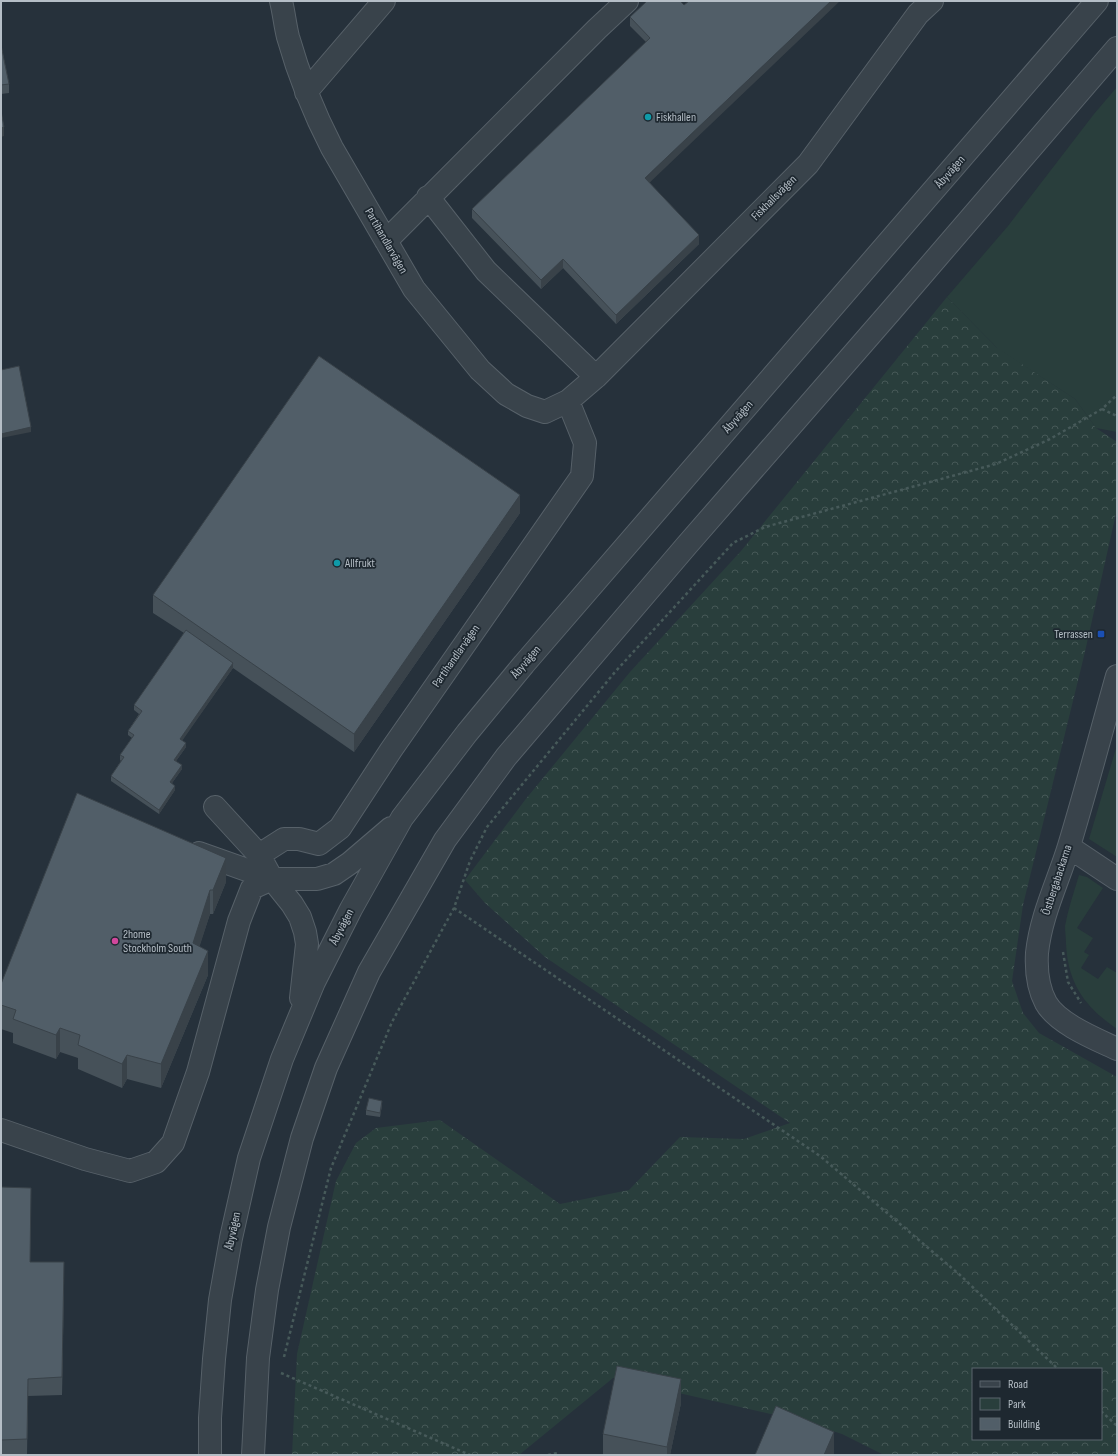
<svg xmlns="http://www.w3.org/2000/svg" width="1118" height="1456" font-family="'Sofia Sans Condensed',sans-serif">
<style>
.green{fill:#293e3c}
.forest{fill:url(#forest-crowns);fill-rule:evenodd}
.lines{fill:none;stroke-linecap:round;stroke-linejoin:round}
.minor-casing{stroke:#576169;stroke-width:24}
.path{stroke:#475a5a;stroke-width:2.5;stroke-dasharray:3 3;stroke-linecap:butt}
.minor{stroke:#39434b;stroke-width:22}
.wall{fill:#465159}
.shaded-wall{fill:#394249}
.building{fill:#515e68;stroke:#394249}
.culture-dot{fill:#0f9aa8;stroke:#1e2830;stroke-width:1.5}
.transit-dot{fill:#1a4fb4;stroke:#1e2830;stroke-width:1.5}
.hotel-dot{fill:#d1479c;stroke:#1e2830;stroke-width:1.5}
.labels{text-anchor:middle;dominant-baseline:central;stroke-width:3.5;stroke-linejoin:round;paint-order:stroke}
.poi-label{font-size:12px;fill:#b5bec6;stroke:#1e2830;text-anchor:start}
.street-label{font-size:12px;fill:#b5bec6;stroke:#1e2830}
</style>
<defs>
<pattern id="forest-crowns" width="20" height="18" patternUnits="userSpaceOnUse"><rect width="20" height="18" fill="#293e3c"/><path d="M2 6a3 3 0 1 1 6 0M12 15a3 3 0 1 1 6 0" fill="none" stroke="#465857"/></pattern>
</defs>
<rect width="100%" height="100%" fill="#26313b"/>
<path class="green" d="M1117 87V432L1096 428 1075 399 998 349 947 297 1008 226 1094 114Z
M1117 745V857L1089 839Z
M1079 875 1087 877 1103 888 1077 928 1093 938 1084 952 1089 955 1081 968 1098 979 1107 967 1117 973V1029C1085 1007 1068 984 1066 944 1066 938 1065 932 1065 926 1068 909 1074 892 1079 875Z"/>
<path class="forest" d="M947 297 996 347 1075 399 1096 428 1117 442V509L1084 656 1023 905 1012 981 1023 1013 1039 1033 1117 1077V1455H884L842 1434 801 1421 613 1378 519 1455H292L297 1354 336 1181 356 1143 376 1128 440 1120 560 1204 629 1190 680 1137 744 1139 790 1123 545 957 485 903 465 880 525 800 630 672 741 551ZM973 1369H1101V1439H973Z"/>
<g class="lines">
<defs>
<path id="minor" d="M281 1C284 13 285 25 288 37 299 76 314 113 332 148L414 289 480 370 506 394 527 406 545 412 568 401 596 377 808 164 918 14 932 1
M306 92 384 1
M428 197 486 271 596 377
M386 241 597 29 627 1
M1117 676C1101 733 1086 790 1069 846 1058 882 1041 915 1037 953 1036 970 1038 988 1046 1003 1058 1024 1096 1039 1117 1049
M215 807 259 855 272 879 292 904 300 917 305 932 307 944 301 998
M1069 847 1117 879
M199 853 272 879H317L334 874 350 863 391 828
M259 855 284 839H299L319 844 340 828 391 750 582 476 585 443 568 401
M1 1130 85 1159 130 1171 156 1162 173 1143 198 1072 239 921 252 888 272 879
M210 1455V1418L214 1359 220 1300 231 1238 249 1158 282 1059 314 982 351 909 402 818 467 733 524 664 1097 1
M253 1455 258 1358 267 1290 279 1227 302 1138 326 1068 369 972 445 840 506 757 687 545 890 312 1117 48"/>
</defs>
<use href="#minor" class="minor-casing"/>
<path class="path" d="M1102 409 1117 416
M454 908 820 1156 960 1275 1058 1369
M1063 952 1068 982 1081 1003
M284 1357 331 1168 392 1022 454 908 470 861 487 827 615 672 733 543 765 527 996 464 1050 439 1102 409 1117 395
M281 1373 470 1455
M1101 1411 1117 1426
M548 1455 558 1453 559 1455"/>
<use href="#minor" class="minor"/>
</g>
<path class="wall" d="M680 1 650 183 699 244 616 324 563 268 541 289 472 218V209L646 42 630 26V17Z
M1 45 9 84V93L1 94Z
M520 513 354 752 233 668 182 740 186 747 176 761 182 769 172 783 175 790 159 814 111 781V776L121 761 120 760V755L132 738 128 735V731L139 714 134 710V705L184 633 153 613V595Z
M226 882 213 914H210L199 947 208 975 161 1088 127 1079 122 1088 78 1069V1058L60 1052 56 1059 13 1043V1033L1 1029V984Z
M382 1105 380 1117 366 1115V1110Z
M1 1187 30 1262 64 1279 62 1395 28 1396 27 1455H1Z
M681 1403 670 1455H603V1434Z"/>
<path class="shaded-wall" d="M831 1H840L645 187V178Z
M4 127V136L1 137V128Z
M699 235V244L616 324V315Z
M563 259V268L541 289V280Z
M31 427V432L1 438V434Z
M520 495V513L354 752V734Z
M233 663V668L180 744V739Z
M186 743V747L174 764V760Z
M182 765V769L170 786V782Z
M175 786V790L159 814V810Z
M226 858V882L213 914V890Z
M210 890V914L193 967V943Z
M208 951V975L161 1088V1064Z
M60 1028V1052L56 1059V1035Z
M127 1055V1079L122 1088V1064Z
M382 1101V1105L380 1117V1113Z
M64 1262V1279L62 1395V1377Z
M681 1379V1403L670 1455H667V1447Z
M834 1432V1455H824Z"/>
<path class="building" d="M647 1H680L684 5 689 1H831L645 178 699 235 616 315 563 259 541 280 472 209 650 38 630 17Z
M1 45 9 84 1 85Z
M1 111 4 127 1 128Z
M319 356 520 495 354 734 153 595Z
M19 366 31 427 1 434V370Z
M186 630 233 663 180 739 186 743 174 760 182 765 170 782 175 786 159 810 111 776 124 757 120 755 134 735 128 731 142 711 134 705Z
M77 793 226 858 213 890H210L193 943 208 951 161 1064 127 1055 122 1064 78 1045 80 1035 60 1028 56 1035 13 1019 16 1010 1 1005V984Z
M369 1098 382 1101 380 1113 366 1110Z
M1 1187 31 1188 30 1262H64L62 1377 28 1379 27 1439 1 1440Z
M617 1366 681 1379 667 1447 603 1434Z
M776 1406 834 1432 824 1455H755Z"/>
<g class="culture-dot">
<circle cx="648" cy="117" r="4"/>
<circle cx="337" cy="563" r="4"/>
</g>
<rect class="transit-dot" x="1097" y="630" width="8" height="8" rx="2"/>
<circle class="hotel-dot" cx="115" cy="941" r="4"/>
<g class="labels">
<g class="poi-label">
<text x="656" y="117">Fiskhallen</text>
<text x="345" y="563">Allfrukt</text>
<text x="1093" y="634" text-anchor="end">Terrassen</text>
<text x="123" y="934">2home<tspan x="123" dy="14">Stockholm South</tspan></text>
</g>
<g class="street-label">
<text transform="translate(950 172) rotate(-49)">Åbyvägen</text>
<text transform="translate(774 198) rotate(-45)">Fiskhallsvägen</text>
<text transform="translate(386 241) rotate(60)">Partihandlarvägen</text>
<text transform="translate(738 417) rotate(-49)">Åbyvägen</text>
<text transform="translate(456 656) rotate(-55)">Partihandlarvägen</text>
<text transform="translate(526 662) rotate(-50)">Åbyvägen</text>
<text transform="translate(1057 880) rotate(-72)">Östbergabackarna</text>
<text transform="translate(342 927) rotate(-63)">Åbyvägen</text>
<text transform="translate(233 1231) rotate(-78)">Åbyvägen</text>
</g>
</g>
<rect width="1118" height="1456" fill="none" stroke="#b5bec6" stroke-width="4"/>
<rect x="972" y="1368" width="130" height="72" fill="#1e2830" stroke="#5a646c"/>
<rect x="980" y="1381" width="20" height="6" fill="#39434b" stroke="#5a646c"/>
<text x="1008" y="1388" font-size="12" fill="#b5bec6">Road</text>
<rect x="980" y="1398" width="20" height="12" fill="#293e3c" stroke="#5a646c"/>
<text x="1008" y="1408" font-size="12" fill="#b5bec6">Park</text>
<rect x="980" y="1418" width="20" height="12" fill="#515e68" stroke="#5a646c"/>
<text x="1008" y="1428" font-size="12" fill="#b5bec6">Building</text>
</svg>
